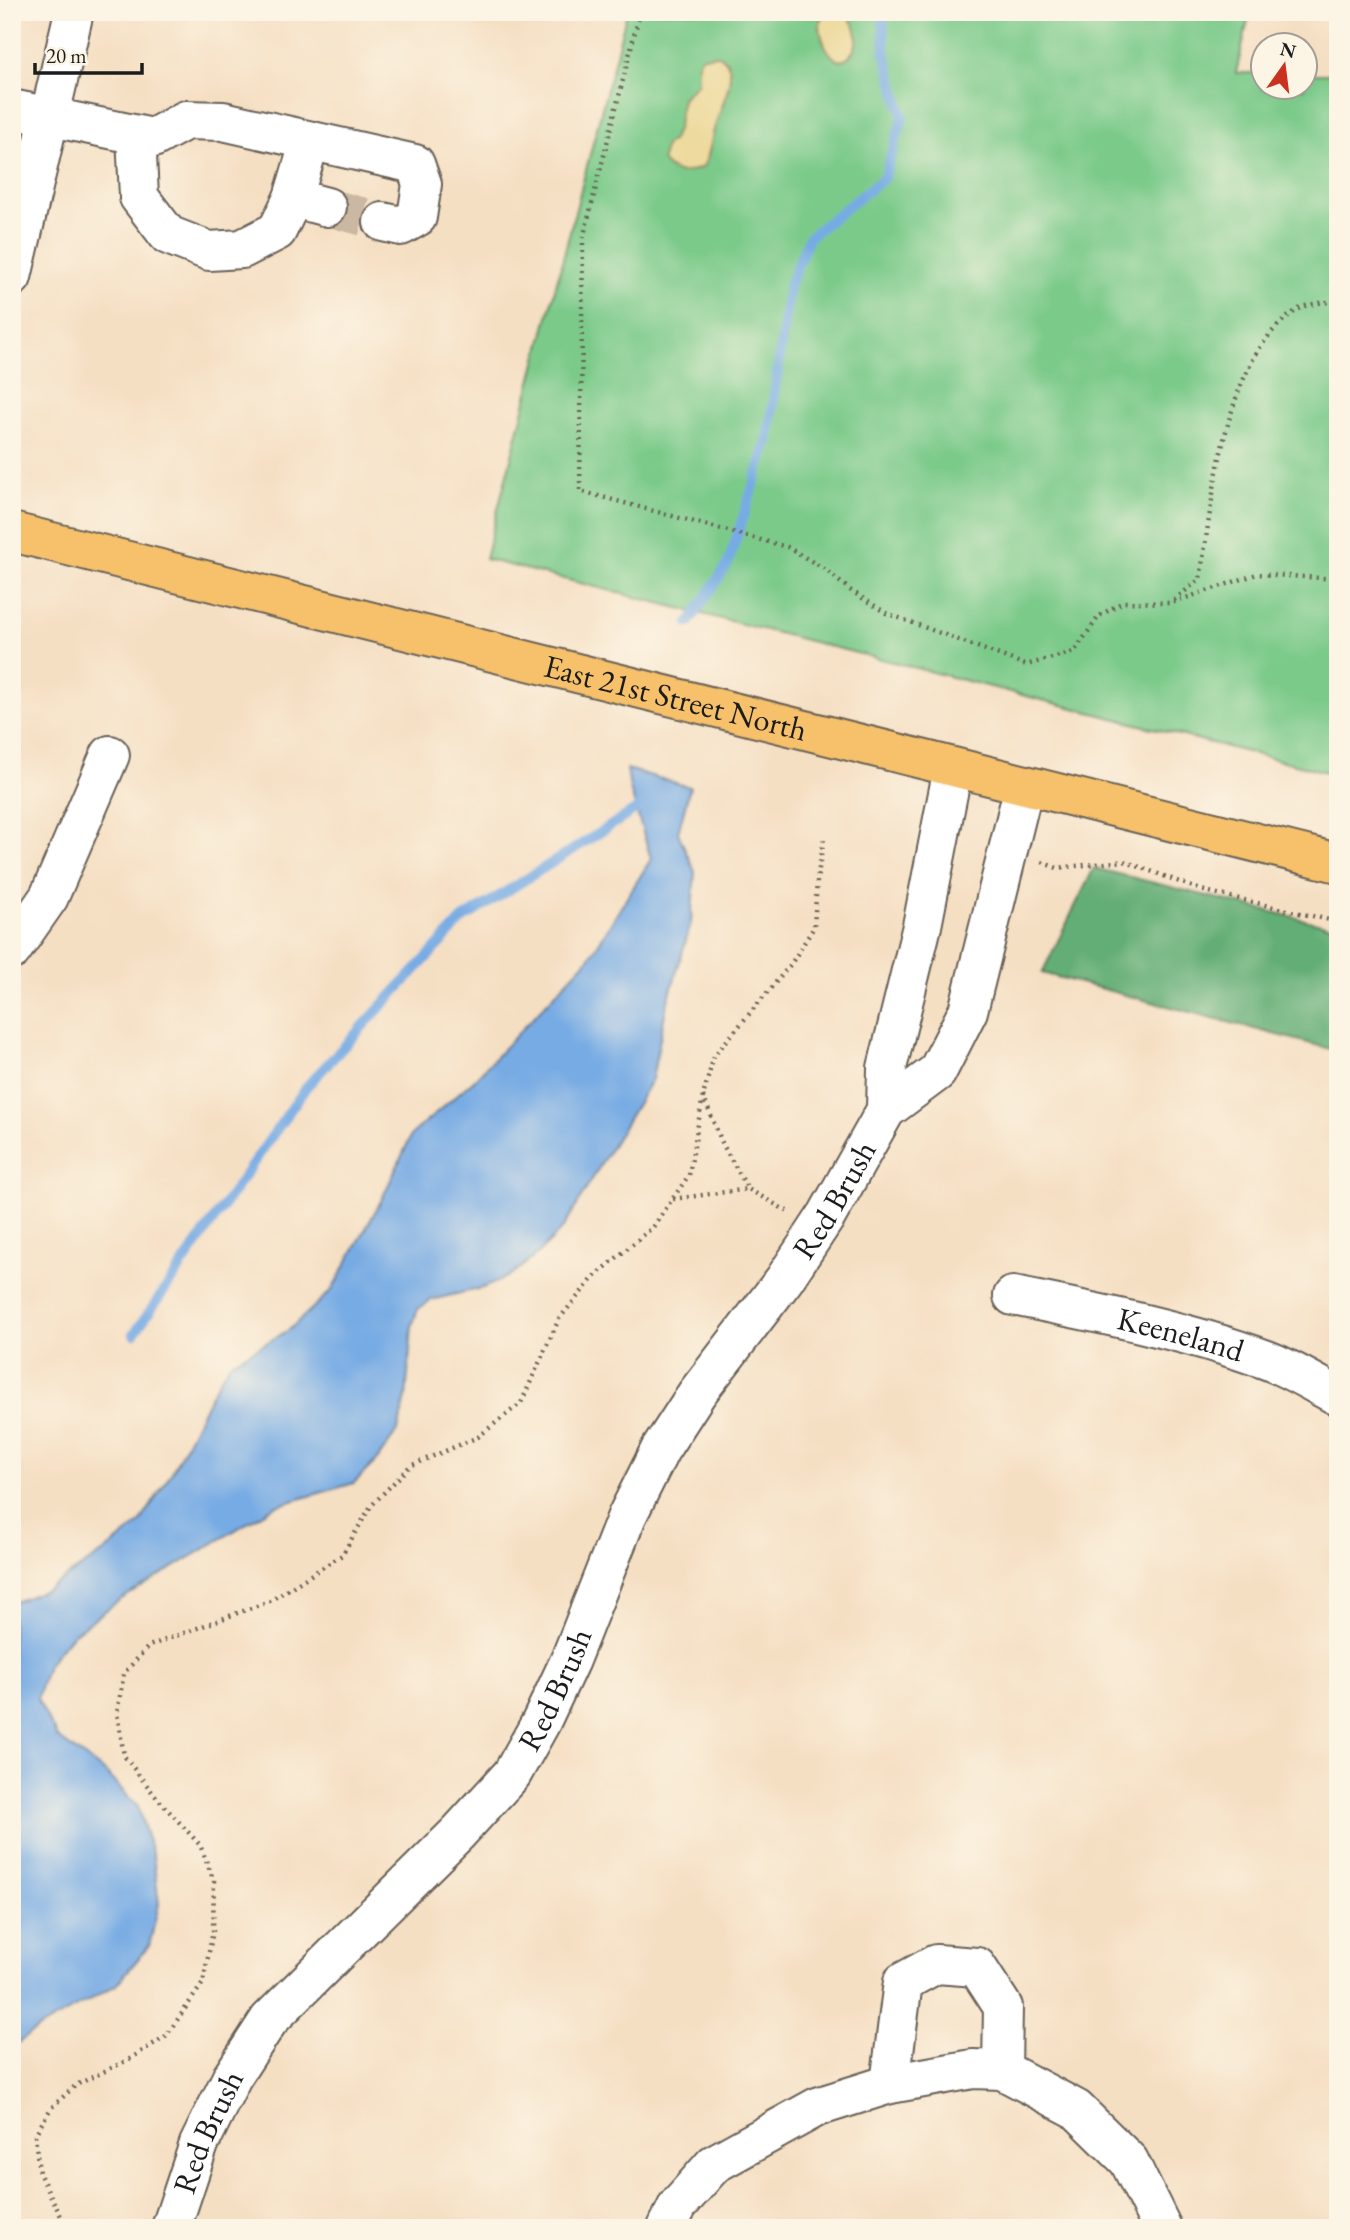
<svg xmlns="http://www.w3.org/2000/svg" width="1350" height="2240" font-family="'EB Garamond',serif">
<style>
.green{fill:#7bca8a;stroke:#4c7353;stroke-width:2}
.forest{fill:#64ae76;stroke:#406549;stroke-width:2}
.sand{fill:#eeda9e;stroke:#857b5d;stroke-width:2}
.water{fill:#77abe4;stroke:#4a6480;stroke-width:2}
.lines{fill:none;stroke-linecap:round;stroke-linejoin:round}
.stream{stroke:#77abe4;stroke-width:10}
.minor-tunnel{stroke:#cab8a2;stroke-width:38;stroke-dasharray:38 19;stroke-linecap:butt}
.minor-casing{stroke:#686056;stroke-width:42}
.major-casing{stroke:#686056;stroke-width:42}
.path{stroke:#686056;stroke-width:4.5;stroke-dasharray:2 5;stroke-linecap:butt}
.minor{stroke:#fff;stroke-width:38}
.major{stroke:#f6c16b;stroke-width:38}
.labels{text-anchor:middle;dominant-baseline:central;stroke-width:7;stroke-linejoin:round;paint-order:stroke}
.street-label{font-size:32px;fill:#1c1c1c;stroke:#fcf5e5}
</style>
<rect width="100%" height="100%" fill="#fcf5e5"/>
<filter id="ink" filterUnits="userSpaceOnUse"><feTurbulence type="fractalNoise" baseFrequency=".0143" numOctaves="2"/><feDisplacementMap in="SourceGraphic" scale="14" xChannelSelector="R" yChannelSelector="G"/><feConvolveMatrix kernelMatrix="1 2 1 2 8 2 1 2 1" color-interpolation-filters="sRGB"/></filter>
<filter id="wash" filterUnits="userSpaceOnUse"><feTurbulence type="fractalNoise" baseFrequency=".00686" numOctaves="4" result="noise"/><feDisplacementMap in="SourceGraphic" scale="28" xChannelSelector="R" yChannelSelector="G"/><feGaussianBlur stdDeviation="1.57" result="paint"/><feColorMatrix in="noise" values="0 0 0 0 0 0 0 0 0 0 0 0 0 0 0 0 0 1.4 0 .05"/><feComposite in="paint" operator="in"/></filter>
<g filter="url(#wash)">
<rect width="100%" height="100%" fill="#f5dfc3"/>
<path class="green" d="M627 12H1250L1236 73H1262V88H1304L1305 74H1338V775L485 559Z"/>
<path class="forest" d="M1094 868 1338 928V1051L1042 973Z"/>
<path class="sand" d="M838 13C864 19 862 57 839 61 825 54 815 27 823 14Z
M719 55C743 67 721 106 715 126 712 137 711 147 707 158L703 167C685 174 675 177 662 161L665 146 673 140 678 126 682 98 698 83V63L702 56Z"/>
<path class="water" d="M627 769 690 787 678 833 695 872 691 923 666 1008 652 1079 563 1228 537 1255 511 1275 486 1287 431 1300 418 1309 412 1326 406 1397 398 1430 377 1460 354 1483 275 1506 120 1600 73 1634 47 1665 37 1699 58 1738 105 1772 138 1807 153 1856 159 1904 149 1946 116 1985 39 2028 12 2047V1603L48 1589 104 1552 140 1523 172 1472 211 1394 230 1363 289 1330 332 1290 381 1201 412 1134 474 1080 590 957 651 859 630 789Z"/>
<g class="lines">
<path class="stream" d="M689 623 728 564 768 440 789 286 809 237 884 178 903 117 885 53 883 12
M134 1334 307 1086 463 919 648 802"/>
</g>
</g>
<g filter="url(#ink)">
<g class="lines">
<path class="minor-tunnel" d="M327 207 383 222"/>
<defs>
<g id="minor">
<path d="M12 109 153 138 186 120 223 121 415 164 422 184 417 217 401 226 383 222"/>
<path d="M136 135 139 197 168 235 209 251 242 249 277 231 293 198"/>
<path d="M310 141 293 198 327 207"/>
<path d="M12 277 74 12"/>
<path d="M12 950 49 897 110 755"/>
<path d="M886 1110 887 1068 922 926 953 768"/>
<path id="s1" d="M1013 1296C1098 1313 1185 1330 1267 1360 1291 1369 1315 1384 1338 1396"/>
<path d="M890 2084 903 1982 936 1964 977 1967 1003 2007 1002 2070"/>
<path id="s2" d="M171 2228 199 2144 232 2077 269 2020 458 1833 512 1774 541 1722 570 1660 627 1516 660 1450 697 1393 784 1280 827 1215 886 1110 937 1072 968 1011 1024 786"/>
<path d="M667 2228 678 2205 714 2164 817 2107 890 2084 973 2069 1002 2070 1076 2109 1129 2161 1162 2228"/>
</g>
<g id="major">
<path id="s3" d="M12 532 1338 863"/>
</g>
</defs>
<use href="#minor" class="minor-casing"/>
<use href="#major" class="major-casing"/>
<path class="path" d="M640 12 583 239 580 491 787 547 823 568 850 590 886 613 1026 665 1074 652 1099 616 1123 602 1171 603 1257 574 1338 579
M1174 600 1200 579C1213 500 1224 350 1301 308 1311 303 1327 302 1338 301
M1042 862 1057 868 1124 861 1201 890 1338 922
M703 1096 723 1145 748 1189
M673 1199 748 1189 787 1211
M67 2228 39 2173 35 2135 51 2108 76 2085 128 2060 166 2036 203 1983 213 1931 214 1881 200 1845 157 1798 124 1756 117 1713 124 1673 149 1646 270 1601 342 1555 371 1506 410 1466 478 1437 521 1403 559 1319 594 1277 653 1227 689 1175 703 1096 714 1056 791 964 814 927 817 881 824 837"/>
<use href="#minor" class="minor"/>
<use href="#major" class="major"/>
</g>
</g>
<g class="labels">
<g class="street-label">
<text stroke="none"><textPath href="#s3" startOffset="684">East 21st Street North</textPath></text>
<text stroke="none"><textPath href="#s2" startOffset="1239">Red Brush</textPath></text>
<text stroke="none"><textPath href="#s1" startOffset="172">Keeneland</textPath></text>
<text stroke="none"><textPath href="#s2" startOffset="672">Red Brush</textPath></text>
<text stroke="none"><textPath href="#s2" startOffset="103">Red Brush</textPath></text>
</g>
</g>
<rect width="1350" height="2240" fill="none" stroke="#fcf5e5" stroke-width="42"/>
<g transform="translate(1284 66) rotate(14)"><circle r="33" fill="#fcf5e5" stroke="#a29e95" stroke-width="2"/>
<path d="M0-5L12 26L0 18L-12 26Z" fill="#c8321e"/>
<text y="-10" font-size="19" font-weight="bold" text-anchor="middle" fill="#1c1c1c">N</text>
</g>
<path d="M35 63v10h107v-10" fill="none" stroke="#1c1c1c" stroke-width="3.5"/>
<text x="46" y="63" font-size="21" fill="#1c1c1c" stroke="#fcf5e5" stroke-width="5" paint-order="stroke">20 m</text>
</svg>
